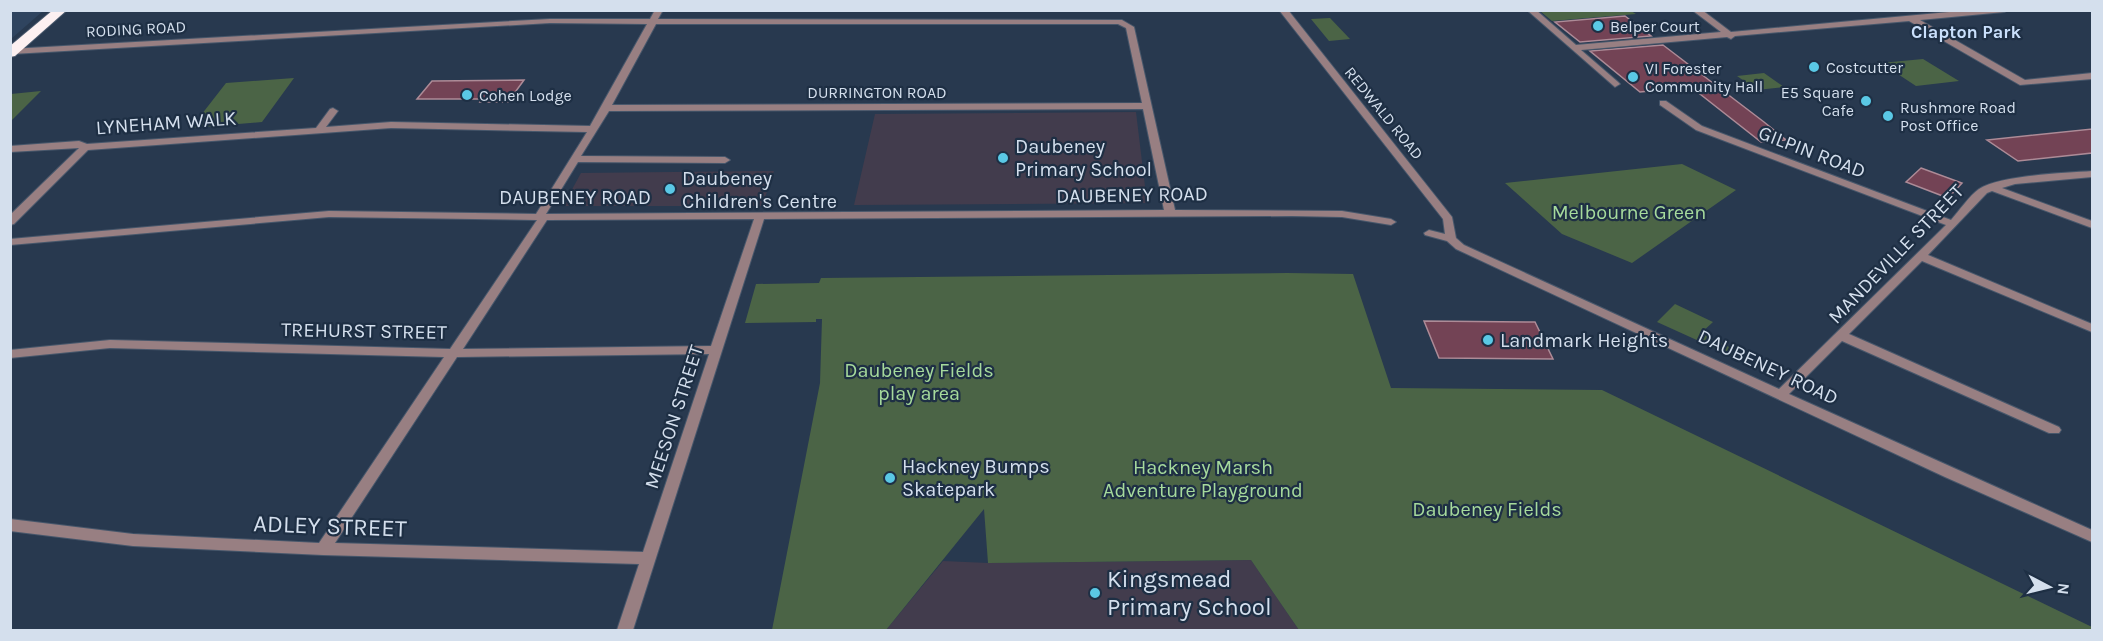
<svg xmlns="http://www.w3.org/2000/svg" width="2103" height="641" font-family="Karla,sans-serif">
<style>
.built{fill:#2f445f}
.education{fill:#423c4d}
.green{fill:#4b6446}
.building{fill:#734355;stroke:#ad8b97;stroke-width:1.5}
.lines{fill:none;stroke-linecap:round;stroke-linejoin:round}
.street-casing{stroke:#47576b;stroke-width:2}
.highway-casing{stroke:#47576b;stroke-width:2}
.street{fill:#987f82;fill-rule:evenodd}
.highway{fill:#fcf0f1;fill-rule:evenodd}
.poi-dot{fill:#5ac8e5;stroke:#1e2f44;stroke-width:2}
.labels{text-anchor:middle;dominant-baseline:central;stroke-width:4.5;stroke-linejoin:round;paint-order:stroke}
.far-poi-label{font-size:16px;fill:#d4dfed;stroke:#1e2f44;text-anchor:start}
.far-street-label{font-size:16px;fill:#d4dfed;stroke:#1e2f44}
.far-quarter-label{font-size:18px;font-weight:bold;fill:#c9dffb;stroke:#1e2f44}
.street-label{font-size:20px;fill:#d4dfed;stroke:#1e2f44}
.poi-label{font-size:20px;fill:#d4dfed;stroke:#1e2f44;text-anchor:start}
.park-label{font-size:20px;fill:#a6da9c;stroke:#1e2f44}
.near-street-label{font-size:24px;fill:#d4dfed;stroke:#1e2f44}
.near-poi-label{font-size:24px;fill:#d4dfed;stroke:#1e2f44;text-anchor:start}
</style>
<rect width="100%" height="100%" fill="#28394f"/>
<path class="built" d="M11 10H43V11L11 39Z"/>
<path class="education" d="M1136 112 1147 203 854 205 875 114Z
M774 171 762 206H563L581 173Z
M1251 560 1299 630H886L943 561 988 563Z"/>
<path class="green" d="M1631 11 1636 14 1552 21 1540 11Z
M1330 18 1350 39 1329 41 1311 19Z
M1923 59 1959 81 1916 86 1881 63Z
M1764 73 1784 87 1757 90 1737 76Z
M294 78 262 122 191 128 226 83Z
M41 91 11 121V94Z
M1682 164 1736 190 1632 263 1562 234 1505 183Z
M1287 273 1353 274 1391 388 1602 390 2092 627V630H1299L1251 560 988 563 984 509 886 630H772L820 383 822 319H816V322L745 323 756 284 819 283 821 278Z
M1675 304 1713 322 1701 333 1737 351 1732 356 1657 322Z"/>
<path class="building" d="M1625 16 1651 36 1580 42 1555 22Z
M1663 45 1764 122 1786 140 1761 142 1691 87 1640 92 1590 51Z
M524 80 508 102H480L482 99H417L432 81Z
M2092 129V153L2018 161 1987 140Z
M1921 168 1962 183 1948 198 1906 182Z
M1424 321 1535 322 1553 359 1439 358Z"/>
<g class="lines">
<defs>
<path id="street" d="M655 10H663L658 19 1122 20 1134 27 1175 210 1342 211 1391 219 1396 222 1391 225 1342 217 1292 216 764 219 633 630H617L639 564 323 555 133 546 10 531V519L133 534 319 543 444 357 110 348 10 358V350L110 340 450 349 537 220 329 217 10 245V239L329 211 536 214 587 132 391 128 88 150 14 224 10 225V215L79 148 10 152V146L79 141 87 144 316 128 330 109 333 108 338 111 326 127 391 122 590 126 647 24 550 23 12 54 10 49 550 19H650ZM656 24H1118L1126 28 1142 103 612 105ZM1143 109 1164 210 546 214 578 162 725 163 730 160 725 157 581 156 609 111ZM754 219 711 346 463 349 547 220ZM709 354 643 552 335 543 457 357Z
M1279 10H1288L1452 217 1456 238 1464 245 1779 389 1946 225 1696 130 1660 105V101H1666L1702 126 1951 220C1959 211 1970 195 1979 189 2000 175 2065 173 2092 171V177L2015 184 2002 188 2092 221V228L1992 191 1987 193 1928 255 2092 324V332L1922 261 1849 334 2059 427 2061 430 2059 433H2049L1842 341 1789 394 2092 530V542L1945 477 1456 249 1447 241 1425 235 1424 233 1429 230 1445 234 1443 219Z
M1527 10H1536L1576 45 1721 32 1692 10H1702L1731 32 1971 10H2008L2004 12 1920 20 2025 80 2092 73V79L2020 85 1909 21 1735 36 1731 39 1727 37 1581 50 1618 82 1620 84 1615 87Z"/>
<path id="highway" d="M53 10H67L15 56 10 57V46Z"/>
</defs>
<use href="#street" class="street-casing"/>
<use href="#highway" class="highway-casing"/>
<use href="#street" class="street"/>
<use href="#highway" class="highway"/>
</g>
<g class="poi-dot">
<circle cx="1598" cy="26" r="6"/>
<circle cx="1814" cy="67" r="6"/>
<circle cx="1633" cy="77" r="6"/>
<circle cx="467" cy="95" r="6"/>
<circle cx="1866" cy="101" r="6"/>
<circle cx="1888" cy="116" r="6"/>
<circle cx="1003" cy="158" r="6"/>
<circle cx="670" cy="189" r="6"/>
<circle cx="1488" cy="340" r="6"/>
<circle cx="890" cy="478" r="6"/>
<circle cx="1095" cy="593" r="6"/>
</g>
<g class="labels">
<g class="far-poi-label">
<text x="1610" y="26">Belper Court</text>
<text x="1826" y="67">Costcutter</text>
<text x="1645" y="68">VI Forester<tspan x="1645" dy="18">Community Hall</tspan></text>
<text x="1854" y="92" text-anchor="end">E5 Square<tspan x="1854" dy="18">Cafe</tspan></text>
<text x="479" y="95">Cohen Lodge</text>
<text x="1900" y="107">Rushmore Road<tspan x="1900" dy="18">Post Office</tspan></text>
</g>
<g class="far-street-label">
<text transform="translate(136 29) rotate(-3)">RODING ROAD</text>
<text x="877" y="92">DURRINGTON ROAD</text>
<text transform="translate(1384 113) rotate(51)">REDWALD ROAD</text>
</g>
<g class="far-quarter-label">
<text x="1966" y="32">Clapton Park</text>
</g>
<g class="street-label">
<text transform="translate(166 123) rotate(-4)">LYNEHAM WALK</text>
<text transform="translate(1812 152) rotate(21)">GILPIN ROAD</text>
<text transform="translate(1132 195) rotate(-1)">DAUBENEY ROAD</text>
<text x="575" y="197">DAUBENEY ROAD</text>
<text transform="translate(1896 254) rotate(-46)">MANDEVILLE STREET</text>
<text transform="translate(364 331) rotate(1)">TREHURST STREET</text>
<text transform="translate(1768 367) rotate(25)">DAUBENEY ROAD</text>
<text transform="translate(674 417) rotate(-72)">MEESON STREET</text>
</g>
<g class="poi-label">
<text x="1015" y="146">Daubeney<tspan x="1015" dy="23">Primary School</tspan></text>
<text x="682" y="178">Daubeney<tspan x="682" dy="23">Children's Centre</tspan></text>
<text x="1500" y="340">Landmark Heights</text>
<text x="902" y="466">Hackney Bumps<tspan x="902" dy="23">Skatepark</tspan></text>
</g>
<g class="park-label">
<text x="1629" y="212">Melbourne Green</text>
<text x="919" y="370">Daubeney Fields<tspan x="919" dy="23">play area</tspan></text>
<text x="1203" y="467">Hackney Marsh<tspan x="1203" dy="23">Adventure Playground</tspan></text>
<text x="1487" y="509">Daubeney Fields</text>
</g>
<g class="near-street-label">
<text transform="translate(330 526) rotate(2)">ADLEY STREET</text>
</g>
<g class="near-poi-label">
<text x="1107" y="579">Kingsmead<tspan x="1107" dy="28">Primary School</tspan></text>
</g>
</g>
<rect width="2103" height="641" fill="none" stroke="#d4dfed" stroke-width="24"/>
<g transform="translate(2049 587) rotate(97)" stroke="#1e2f44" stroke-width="4.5" paint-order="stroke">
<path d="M0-4.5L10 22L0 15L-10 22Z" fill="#d4dfed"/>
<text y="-9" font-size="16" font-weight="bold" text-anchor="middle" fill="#d4dfed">N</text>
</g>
</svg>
